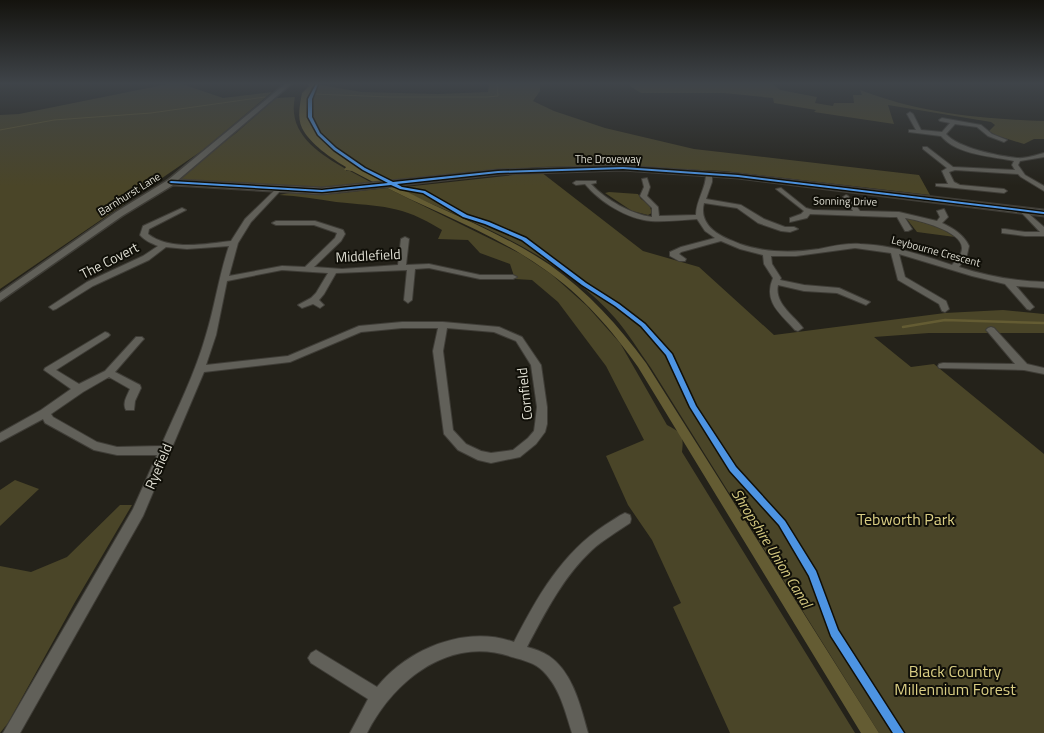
<svg xmlns="http://www.w3.org/2000/svg" width="1044" height="733" font-family="'Titillium Web',sans-serif">
<style>
.green{fill:#4a4528}
.water{fill:#645c33}
.lines{fill:none;stroke-linecap:round;stroke-linejoin:round}
.stream-far1{stroke:#645c33;stroke-width:1}
.stream{stroke:#645c33;stroke-width:2.5}
.canal{fill:#645c33;fill-rule:evenodd}
.minor-casing{stroke:#3f3d37;stroke-width:2}
.tertiary-casing{stroke:#3f3d37;stroke-width:3}
.minor{fill:#616059;fill-rule:evenodd}
.tertiary{fill:#616059;fill-rule:evenodd}
.cycleway-casing{stroke:#100f08;stroke-width:3}
.cycleway{fill:#4d94e3;fill-rule:evenodd}
.labels{text-anchor:middle;dominant-baseline:central;stroke-width:4;stroke-linejoin:round;paint-order:stroke}
.far-street-label{font-size:11px;fill:#dfded3;stroke:#100f08}
.street-label{font-size:14px;fill:#dfded3;stroke:#100f08}
.water-label{font-size:15px;font-style:italic;fill:#d5c980;stroke:#100f08}
.near-park-label{font-size:16px;fill:#dace84;stroke:#100f08}
</style>
<rect width="100%" height="100%" fill="#24221a"/>
<path class="green" d="M168 84H182L223 98 272 92 203 150 0 289V115L19 114Z
M315 84 361 92 438 94 488 92 489 84H540V91L533 101 554 111 605 128 694 149 919 175 930 195 724 171 604 166 538 167 390 182 345 157 318 134 308 114 310 88Z
M631 84H772L780 90 817 97 815 103 833 106 834 103H854L853 95H862L860 90C920 113 981 119 1044 121V139H1034L1024 144 995 135 989 131 995 125 991 122 888 105 894 124 814 112 816 110 774 103 773 98 724 93H641L630 86Z
M295 97C287 133 318 153 346 169V171H350L376 185 329 189 249 186 183 180 179 176 236 133 276 98Z
M541 172 643 251 699 267 774 335 945 313 1003 310 1044 314V333H929L874 337 911 367 934 364 1044 454V733H879L651 368C639 351 628 333 615 318 558 253 472 222 395 188Z
M387 188 521 254 551 274 587 306 620 343 667 425C682 433 684 435 682 452L855 733H730L673 607 681 603 652 540 628 505 606 456 644 440 606 366 558 302 532 280 515 279 510 264 480 253 468 240 438 239 442 230C400 204 382 207 336 202 317 199 298 196 279 195L294 192 332 194Z
M609 192 638 194 641 199 649 204 652 213 648 215 632 211 605 193Z
M906 218 939 227 955 237 917 232Z
M15 480 39 489 0 526V490Z
M120 505H132L75 602 8 723 0 733V566L31 572 67 557Z"/>
<path class="water" d="M307 84H315L311 88C311 95 307 105 308 114 314 145 359 166 384 179L380 183H375L352 171 344 170 346 167C331 158 310 144 302 128 297 117 300 104 302 93L309 86Z"/>
<g class="lines">
<path class="stream-far1" d="M314 94 390 97H487L498 96 497 84
M0 130 54 120 151 113 265 97"/>
<path class="stream" d="M903 327 945 320 1044 323"/>
<path class="canal" d="M377 179C397 186 416 197 436 206 475 224 515 241 550 265 588 292 619 326 646 363L879 733H861L638 367C612 330 582 295 544 269 492 232 431 211 375 182V180Z"/>
<defs>
<path id="minor" d="M910 112 913 114 921 130 942 132 950 123 940 121 939 120 942 118 981 125 992 134 1007 140 1004 142 988 136 977 127 955 124 946 134C958 148 998 156 1017 158 1025 159 1036 155 1044 153V157L1020 161 1018 165 1025 175 1044 186V191L1021 177 1018 174 955 170 949 172 954 182 960 185 1004 189 1007 191 1004 193 936 186V184H948L942 171 947 168 923 149V147H927L953 167 1015 170 1012 165 1014 161C991 156 957 155 941 136L909 132V130H916L907 114Z
M709 172 712 174V182L706 199 741 205 764 219 785 227H794L798 229 790 232 781 231 758 223 737 208 704 203C701 214 705 223 713 230 721 237 731 240 740 244 766 253 792 253 819 249 833 246 847 243 860 244 892 245 922 255 952 265 956 260 962 255 962 248 962 231 918 220 905 218L912 229 908 231H905L897 217H890L810 214 807 218 790 222V218L801 214 804 211 776 189 781 188 806 208 813 210 853 211 843 197 846 195 848 196 860 211 899 212 937 221 940 217 937 211 944 209 948 217 942 223C953 228 964 235 969 246L967 255 959 267C987 276 1014 281 1044 282V288L1016 286 1034 307 1030 310 1027 309 1005 284 972 276 899 254 905 277 946 301 949 309 945 312 942 311 939 304 898 280 891 253 855 248 796 256H771L772 264 781 278 780 280 804 285 839 288 870 302 866 305 837 293 804 291 778 285C774 303 793 315 803 328L798 331 795 330C780 313 763 302 773 278L764 264 763 255 740 249 721 241 681 252 679 254 686 259 685 261H679L670 256V252L681 247 715 238 705 231 697 219C682 220 666 222 651 221 627 219 600 202 585 184L576 185 573 183 576 181H596V183L591 184C606 200 631 214 652 217V208L640 196 644 187 642 179 647 178 650 187 647 196 658 207 659 216 696 215C696 200 706 189 706 174Z
M276 189 281 190 251 222 238 243 229 276 282 266 305 267 335 238 337 233 314 225H276L272 223 276 221H315L343 230 345 234 341 241 314 267 342 269 398 265 401 239 405 237 409 239 406 265 429 264 480 275H513L517 277 513 279H480L429 268 415 269 412 300 408 303 404 300 407 270 336 273 324 294 319 300 324 305 320 308 313 304 302 308 298 305 311 298 316 293 328 273 282 270 227 281 216 335 206 365 288 356 359 326 402 322H443L499 327 522 337 541 365 547 407V424L545 432 536 444 520 457 491 463 478 460 458 450 444 434 433 351 438 328H402L361 332 290 362 204 372 143 516 20 733H3L133 509 157 455H117L94 450 45 423 43 419 0 442V433L41 410 71 389 44 370 45 368 105 332 108 333 110 335 108 337 56 370 79 384 105 371 136 337H142L144 339 142 341 115 372 140 385 141 388 135 401 134 410H126C122 403 127 396 130 389L109 377 83 392 51 414 53 417 97 442 117 447 161 446C177 409 195 374 206 335 215 306 219 275 229 246L187 249 166 247 149 260 93 286 56 309 53 310 49 307 87 282 143 256 158 246C151 243 145 241 140 235L143 226 182 208 186 210 184 211 149 229 148 234C170 251 206 244 231 241L245 219ZM447 328 494 332 516 341 531 365 537 407 535 424 534 431 528 438 513 450 491 453 481 451 466 444 453 430 443 351Z
M1022 208 1044 227V236H1025L1002 233V229H1005L1025 232H1040L1020 211 1018 210Z
M991 327 994 328 1027 364 1044 368V374L1024 370 939 368 938 366 939 364 943 363 1015 364 988 332 986 330 988 328Z
M625 513 630 515 631 519 630 523C617 532 603 540 592 550 563 577 545 613 527 647 535 649 543 652 549 656 573 672 581 708 588 733H572C565 711 560 688 543 671 535 663 523 660 512 657 450 635 394 680 367 733H350L368 699 311 663 308 658 311 653 316 650 321 653 377 687C409 648 466 625 514 642 537 597 562 553 605 525 612 521 618 516 625 513Z"/>
<path id="tertiary" d="M285 84H291L178 180 322 188 498 170 623 166 738 174 1044 210V216L738 178 623 170 498 174 322 194 173 185 122 216 0 301V293L116 212 168 180Z"/>
</defs>
<use href="#minor" class="minor-casing"/>
<use href="#tertiary" class="tertiary-casing"/>
<use href="#minor" class="minor"/>
<use href="#tertiary" class="tertiary"/>
<defs>
<path id="cycleway" d="M316 84H318L312 99V117L320 133 336 148 365 168 393 182 498 171 623 167 738 175 1044 212V214L738 177 623 169 498 173 397 184 402 187 425 191 467 215 489 222 526 238 586 283 619 304 645 324 672 354 696 406 736 467 785 521 816 571 838 630 904 733H893L831 636 809 576 779 525 730 471 690 407 666 355 641 326 615 306 582 285 522 240 485 224 463 217 423 193 400 189 391 185 322 192 171 183 169 182 171 181 322 190 388 183 363 170 334 150 318 135 308 117V99Z"/>
</defs>
<use href="#cycleway" class="cycleway-casing"/>
<use href="#cycleway" class="cycleway"/>
</g>
<linearGradient id="sky" x2="0" y2="1"><stop stop-color="#14130e"/><stop offset="0.45" stop-color="#3f4449"/><stop offset="1" stop-color="#3f4449" stop-opacity="0"/></linearGradient>
<rect width="1044" height="186" fill="url(#sky)"/>
<g class="labels">
<g class="far-street-label">
<text x="608" y="159">The Droveway</text>
<text transform="translate(129 194) rotate(-32)">Barnhurst Lane</text>
<text transform="translate(845 201) rotate(1)">Sonning Drive</text>
<text transform="translate(936 251) rotate(15)">Leybourne Crescent</text>
</g>
<g class="street-label">
<text transform="translate(368 255) rotate(-3)">Middlefield</text>
<text transform="translate(109 260) rotate(-27)">The Covert</text>
<text transform="translate(524 394) rotate(-96)">Cornfield</text>
<text transform="translate(158 466) rotate(-67)">Ryefield</text>
</g>
<g class="water-label">
<text transform="translate(772 548) rotate(58)">Shropshire Union Canal</text>
</g>
<g class="near-park-label">
<text x="906" y="519">Tebworth Park</text>
<text x="955" y="671">Black Country<tspan x="955" dy="18">Millennium Forest</tspan></text>
</g>
</g>
</svg>
